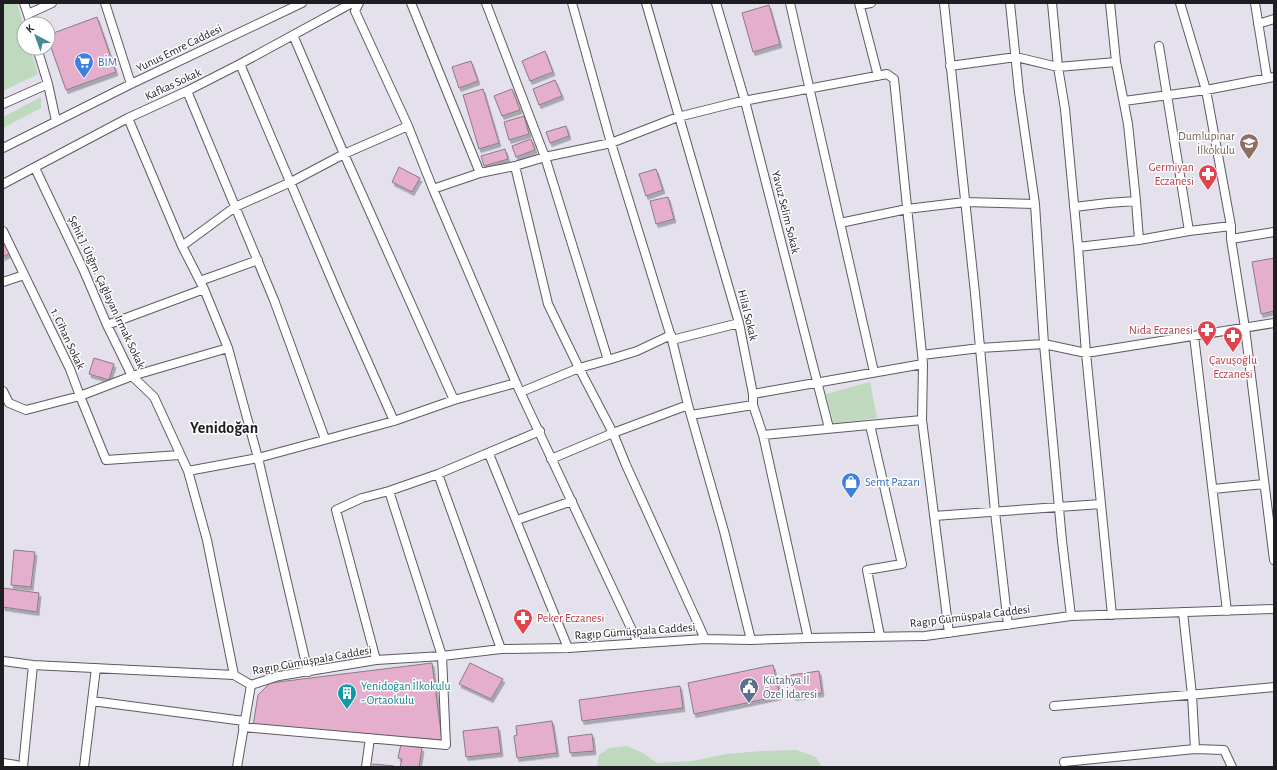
<svg xmlns="http://www.w3.org/2000/svg" width="1277" height="770" font-family="'Alegreya Sans',sans-serif">
<style>
.green{fill:#bed9be}
.building{fill:#e4aecc;stroke:#887c82;filter:url(#shadow)}
.lines{fill:none;stroke-linecap:round;stroke-linejoin:round}
.minor-casing{stroke:#5d5a64;stroke-width:10}
.secondary-casing{stroke:#5d5a64;stroke-width:14}
.minor{stroke:#fff;stroke-width:8}
.secondary{stroke:#fff;stroke-width:12}
.labels{text-anchor:middle;dominant-baseline:central;stroke-width:3;stroke-linejoin:round;paint-order:stroke}
.street-label{font-size:12px;fill:#1e1d21;stroke:#fff}
.shop-label{font-size:12px;fill:#366cbe;stroke:#fff;text-anchor:start}
.education-label{font-size:12px;fill:#785e54;stroke:#fff;text-anchor:end}
.health-label{font-size:12px;fill:#be3a42;stroke:#fff;text-anchor:end}
.service-label{font-size:12px;fill:#4e5e75;stroke:#fff;text-anchor:start}
.culture-label{font-size:12px;fill:#0d838f;stroke:#fff;text-anchor:start}
.district-label{font-size:16px;font-weight:bold;fill:#1e1d21;stroke:#fff}
</style>
<defs>
<filter id="shadow"><feDropShadow dx="2" dy="3.5" stdDeviation="0" flood-color="#0004"/></filter>
</defs>
<rect width="100%" height="100%" fill="#e4e1ed"/>
<path class="green" d="M3 3H17L24 27V48H30L38 74 3 91Z
M41 97V108L3 128V117Z
M870 382 877 418 834 424 826 394Z
M627 746 643 753 657 763 692 761 726 754 761 751 796 750 816 757 822 767 597 766 599 755 609 748Z"/>
<path class="building" d="M769 5 780 44 753 52 742 13Z
M97 17 116 72 66 90 48 39V35Z
M545 51 553 72 530 81 522 61Z
M471 61 478 81 459 88 452 67Z
M555 80 562 96 539 105 533 89Z
M483 89 499 143 479 149 463 95Z
M512 89 520 110 502 116 494 96Z
M524 116 529 134 509 140 504 122Z
M566 126 569 136 550 143 546 132Z
M531 139 535 150 516 157 512 146Z
M505 149 508 159 484 166 481 156Z
M399 167 420 178 412 192 392 182Z
M656 169 663 190 646 196 639 174Z
M668 197 674 219 656 224 650 201Z
M3 241 10 253 3 257Z
M1274 258V311L1261 314 1252 262Z
M94 358 114 364 109 380 89 374Z
M14 550 35 552 31 587 11 585Z
M3 588 39 593 37 612 3 607Z
M432 663 442 740 253 726 258 695 270 683Z
M470 663 503 679 491 699 459 684Z
M773 665 780 696 694 714 688 683Z
M819 671 822 693 794 697 791 675Z
M680 686 683 708 582 721 579 700Z
M552 721 557 753 517 758 514 736 517 735 516 726Z
M498 727 501 753 466 757 463 731Z
M592 734 594 751 570 753 568 737Z
M401 744 422 748 419 767H400L402 759 398 758Z
M373 764 394 766V767H373Z"/>
<g class="lines">
<defs>
<path id="minor" d="M24 3 31 24
M105 3 131 84
M359 3 355 11 408 126 433 189 516 383 638 643
M411 3 480 173
M486 3 545 157 608 360 579 368 548 304 515 166
M572 3 611 143 672 340 688 405 724 531 751 640
M646 3 739 323 753 394V405L763 435 808 638
M716 3 745 101 829 428
M790 3 874 372
M859 3 878 76
M944 3 975 293 995 512 1008 625
M1010 3 1019 92 1035 204 1044 344 1062 541 1071 616
M1052 3 1058 67 1065 109 1078 247 1086 353 1112 615
M1180 3 1206 90 1231 226V239L1245 328 1274 560
M1255 3 1267 78
M860 5 871 3
M28 14 52 3
M1258 24 1274 19
M293 35 344 154 454 400
M1159 46 1189 231
M37 48 48 84 56 121
M240 64 339 297 394 421
M950 66 1016 57 1058 67 1116 62
M187 91 274 300 325 439
M1124 101 1206 90 1274 77
M3 104 48 84
M128 118 182 246 204 289 228 348 258 458 308 672
M3 148 131 84 302 3
M35 168 84 271 107 325 132 376 154 397 188 471 207 540 234 675
M3 184 128 118 187 91 240 64 352 3
M433 189 480 173 515 166 545 157 611 143 678 117 738 102 887 74 894 79 923 364 922 420 949 633
M1136 201 1139 240
M1074 207 1108 203 1136 201 1128 124 1116 62 1110 3
M840 223 907 209 965 202 1035 204
M3 231 70 369 80 396 106 460 180 455
M1231 239 1274 232
M182 246 235 207 291 182 344 154 408 126
M1078 247 1139 240 1189 231 1231 226
M200 281 258 260
M3 282 24 275
M107 325 204 289
M1194 336 1227 611
M672 340 739 323
M922 355 980 348 1044 344 1086 353 1274 323
M608 360 637 351 671 335
M3 391 9 403 26 410 80 396 132 376 228 348
M521 392 579 368 613 433 626 465 705 639
M753 394 923 364
M691 415 753 405
M870 425 902 564 867 570 880 636
M763 435 922 420
M489 454 568 648
M551 459 613 433 688 405
M188 471 258 458 394 421 454 400 516 383
M438 474 501 649
M1213 489 1264 484
M934 516 1101 504
M517 520 572 501
M1183 612 1192 695 1195 749
M376 660 336 510 362 498 389 491 438 474 540 431
M3 661 33 665 234 675 251 685 279 676 376 660 442 656 501 649 568 648 705 639 751 640 808 638 925 636 1071 616 1274 609
M92 701 244 721
M1054 706 1200 694 1274 687
M243 727 446 745 442 656 389 491
M1064 762 1195 749 1224 750 1232 767
M23 767 33 665
M84 767 96 668
M237 767 251 685
M366 767 370 738"/>
<path id="secondary" d="M3 765 16 767"/>
</defs>
<use href="#minor" class="minor-casing"/>
<use href="#secondary" class="secondary-casing"/>
<use href="#minor" class="minor"/>
<use href="#secondary" class="secondary"/>
</g>
<defs>
<symbol id="supermarket-pin" viewBox="-11 -11 22 30"><path d="M0 17L-7.5 6A9.5 9.5 0 1 1 7.5 6Z" fill="#3f7fe0" stroke="#fff"/><path d="M-6-5.5h2.5l.6 2H6L4.5 2H-2.5L-4.4-4H-6ZM-1.5 3.2a1.3 1.3 0 1 0 .1 0ZM3 3.2a1.3 1.3 0 1 0 .1 0Z" fill="#fff"/></symbol>
<symbol id="school-pin" viewBox="-11 -11 22 30"><path d="M0 17L-7.5 6A9.5 9.5 0 1 1 7.5 6Z" fill="#8d6e63" stroke="#fff"/><path d="M0-5L7-2L0 1L-7-2ZM-4 1L0 2.5L4 1V4Q0 6-4 4Z" fill="#fff"/></symbol>
<symbol id="pharmacy-pin" viewBox="-11 -11 22 30"><path d="M0 17L-7.5 6A9.5 9.5 0 1 1 7.5 6Z" fill="#e0444e" stroke="#fff"/><path d="M-2-6h4v4h4v4h-4v4h-4v-4h-4v-4h4Z" fill="#fff"/></symbol>
<symbol id="shop-pin" viewBox="-11 -11 22 30"><path d="M0 17L-7.5 6A9.5 9.5 0 1 1 7.5 6Z" fill="#3f7fe0" stroke="#fff"/><path d="M-5-2.5h2.3a2.7 3.5 0 0 1 5.4 0H5L5.5 6h-11ZM-1.5-2.5h3a1.5 2.3 0 0 0-3 0Z" fill="#fff"/></symbol>
<symbol id="civic-pin" viewBox="-11 -11 22 30"><path d="M0 17L-7.5 6A9.5 9.5 0 1 1 7.5 6Z" fill="#5c6f8a" stroke="#fff"/><path d="M-.6-6.5H3V-4.5H.6V-3L4-1V1h2V6H-6V1h2V-1L-.6-3ZM-1.2 2.5V6h2.4V2.5Z" fill="#fff"/></symbol>
<symbol id="building-pin" viewBox="-11 -11 22 30"><path d="M0 17L-7.5 6A9.5 9.5 0 1 1 7.5 6Z" fill="#0f9aa8" stroke="#fff"/><path d="M-4-6H4V6H1V3H-1V6H-4ZM-2.5-4.3h1.7v1.8h-1.7ZM.8-4.3h1.7v1.8H.8ZM-2.5-1h1.7V.8h-1.7ZM.8-1h1.7V.8H.8Z" fill="#fff"/></symbol>
</defs>
<g fill-rule="evenodd">
<use href="#supermarket-pin" x="73" y="51" width="22" height="30"/>
<use href="#school-pin" x="1238" y="132" width="22" height="30"/>
<use href="#pharmacy-pin" x="1197" y="163" width="22" height="30"/>
<use href="#pharmacy-pin" x="1196" y="319" width="22" height="30"/>
<use href="#pharmacy-pin" x="1222" y="325" width="22" height="30"/>
<use href="#shop-pin" x="840" y="471" width="22" height="30"/>
<use href="#pharmacy-pin" x="512" y="607" width="22" height="30"/>
<use href="#civic-pin" x="738" y="676" width="22" height="30"/>
<use href="#building-pin" x="336" y="682" width="22" height="30"/>
</g>
<g class="labels">
<g class="street-label">
<text transform="translate(179 48) rotate(-26)">Yunus Emre Caddesi</text>
<text transform="translate(173 84) rotate(-25)">Kafkas Sokak</text>
<text transform="translate(786 212) rotate(76)">Yavuz Selim Sokak</text>
<text transform="translate(107 292) rotate(65)">Şehit J. Ütğm. Çağlayan Irmak Sokak</text>
<text transform="translate(748 315) rotate(76)">Hilal Sokak</text>
<text transform="translate(68 339) rotate(65)">1. Cihan Sokak</text>
<text transform="translate(970 616) rotate(-7)">Ragıp Gümüşpala Caddesi</text>
<text transform="translate(635 631) rotate(-4)">Ragıp Gümüşpala Caddesi</text>
<text transform="translate(312 660) rotate(-10)">Ragıp Gümüşpala Caddesi</text>
</g>
<g class="shop-label">
<text x="98" y="62">BİM</text>
<text x="865" y="482">Semt Pazarı</text>
</g>
<g class="education-label">
<text x="1235" y="136">Dumlupınar<tspan x="1235" dy="14">İlkokulu</tspan></text>
</g>
<g class="health-label">
<text x="1194" y="167">Germiyan<tspan x="1194" dy="14">Eczanesi</tspan></text>
<text x="1193" y="330">Nida Eczanesi</text>
<text x="1233" y="360" text-anchor="middle">Çavuşoğlu<tspan x="1233" dy="14">Eczanesi</tspan></text>
<text x="537" y="618" text-anchor="start">Peker Eczanesi</text>
</g>
<g class="service-label">
<text x="763" y="680">Kütahya İl<tspan x="763" dy="14">Özel İdaresi</tspan></text>
</g>
<g class="culture-label">
<text x="361" y="686">Yenidoğan İlkokulu<tspan x="361" dy="14">- Ortaokulu</tspan></text>
</g>
<g class="district-label">
<text x="224" y="428">Yenidoğan</text>
</g>
</g>
<rect width="1277" height="770" fill="none" stroke="#1e1d21" stroke-width="8"/>
<g transform="translate(36 36) rotate(319)"><circle r="19" fill="#ffffff" stroke="#a5a5a6"/>
<path d="M0-3L7 15L0 10L-7 15Z" fill="#438a92"/>
<text y="-6" font-size="11" font-weight="bold" text-anchor="middle" fill="#1e1d21">K</text>
</g>
</svg>
